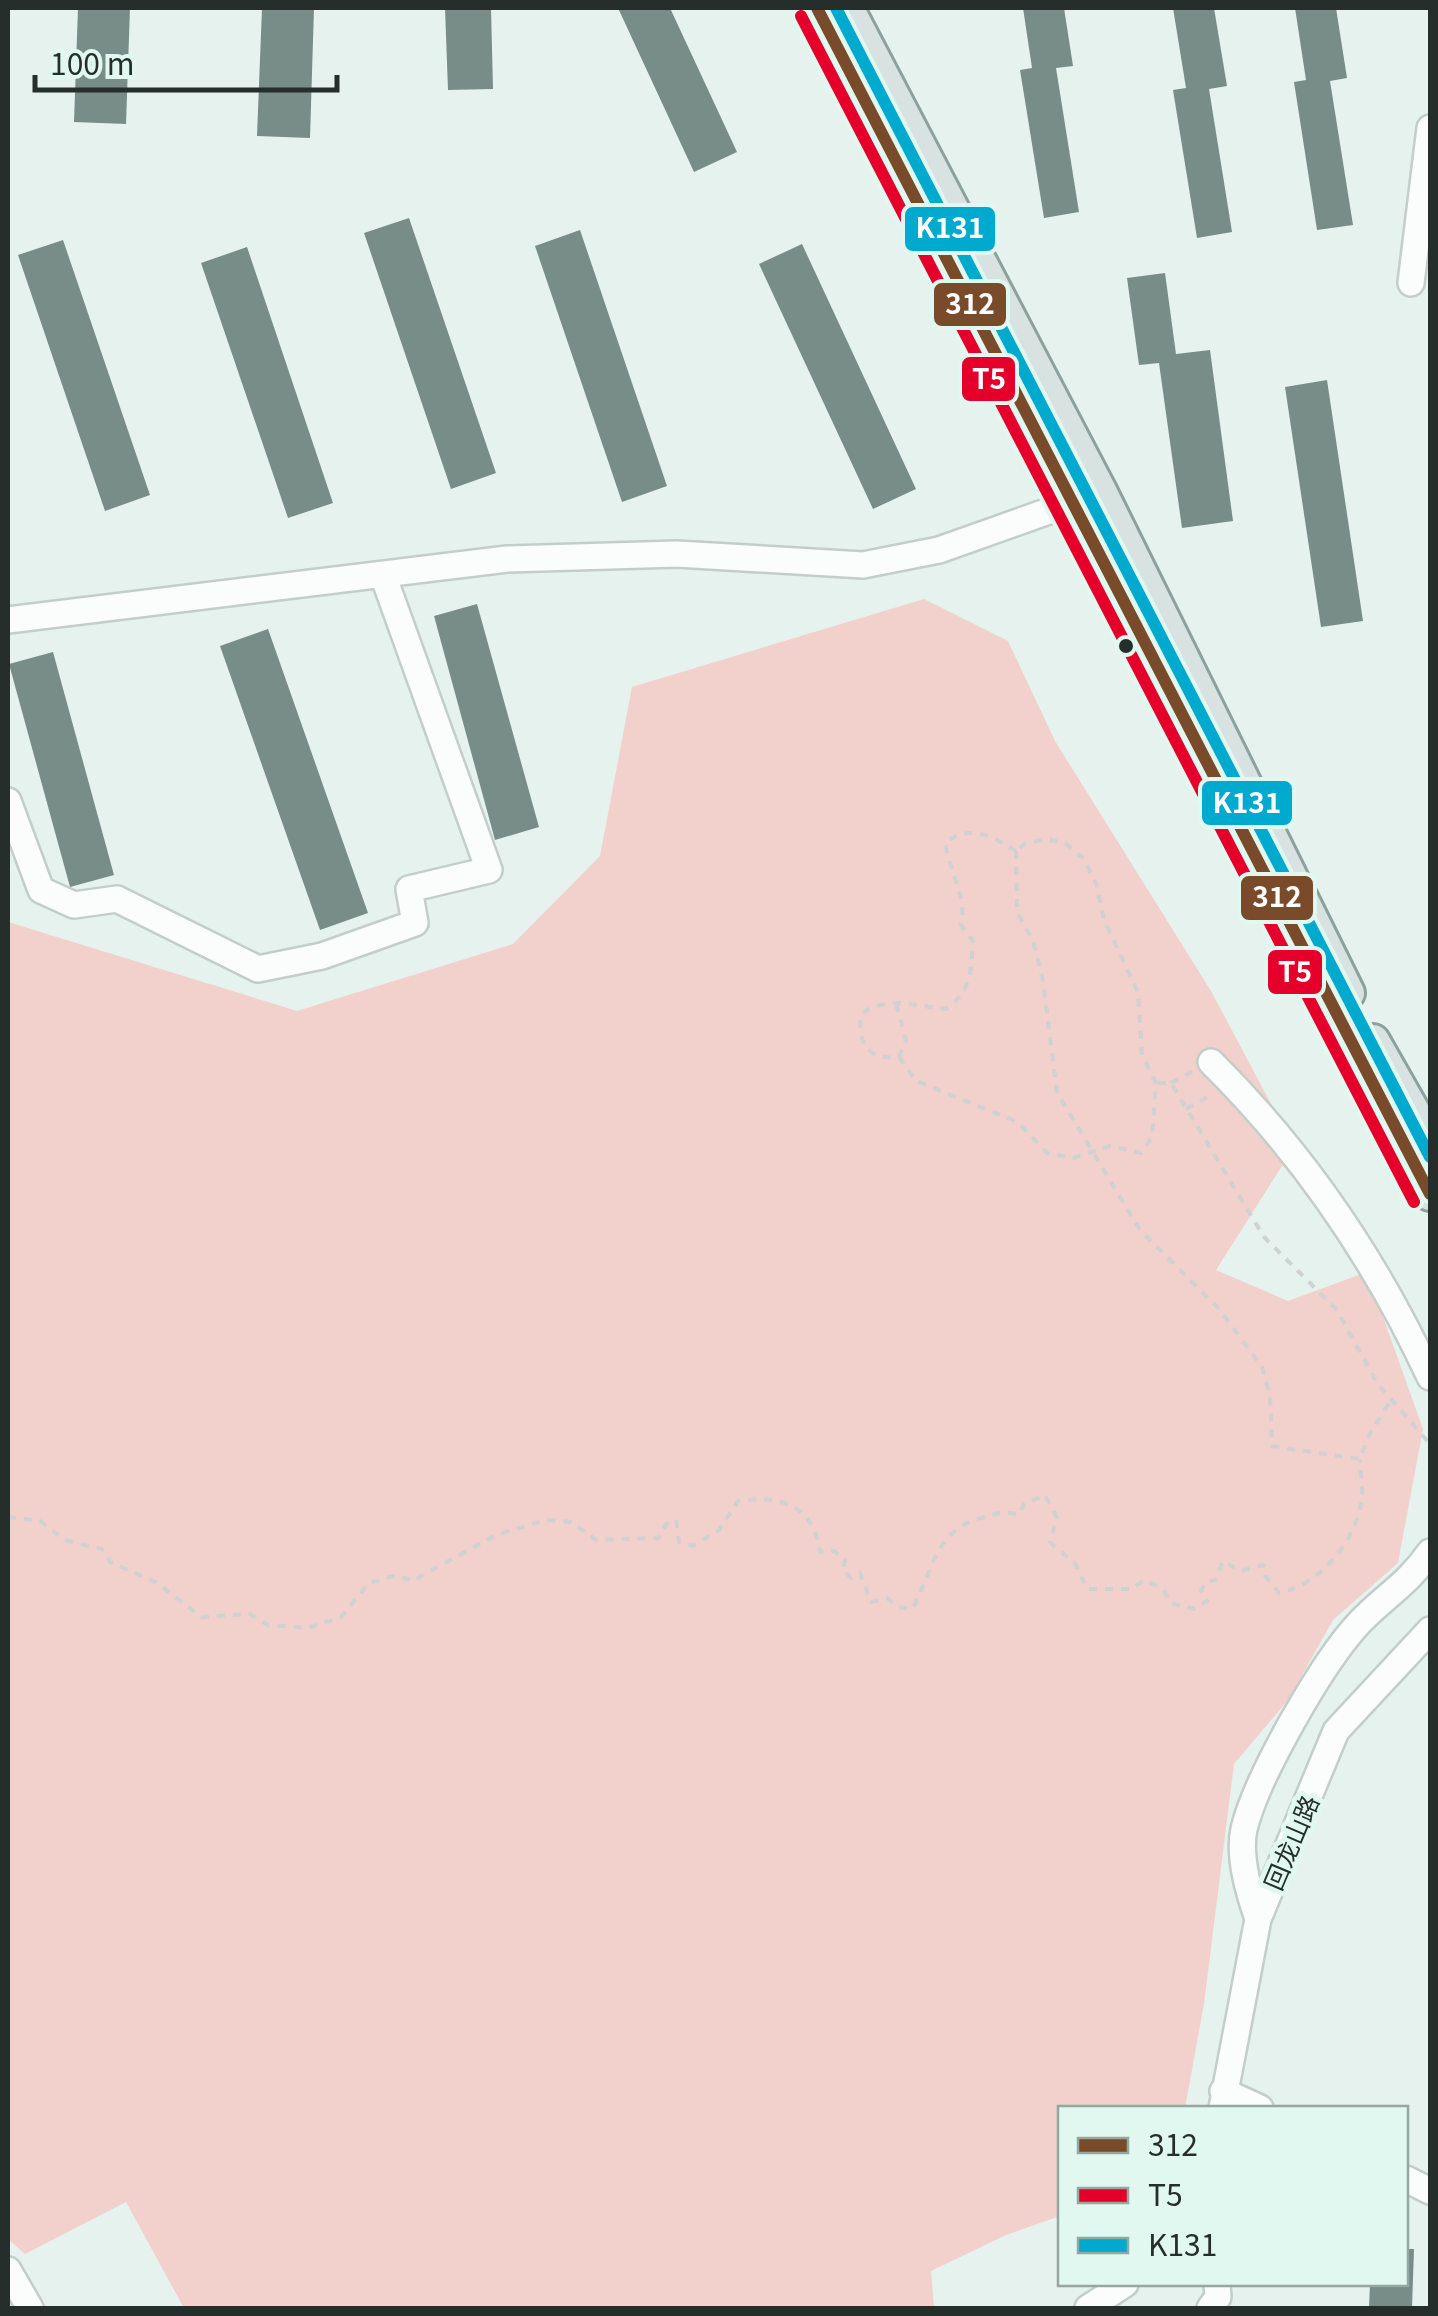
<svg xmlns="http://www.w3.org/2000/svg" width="1438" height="2316" font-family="Georgia,'Noto Sans SC',serif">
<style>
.green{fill:#f2d0cb}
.building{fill:#788d88}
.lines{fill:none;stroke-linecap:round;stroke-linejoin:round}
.minor-casing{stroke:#c3ceca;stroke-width:30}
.major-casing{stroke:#8da19c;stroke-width:38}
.path{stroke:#ced2d1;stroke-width:4;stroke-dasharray:8 8;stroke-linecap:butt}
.minor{stroke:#fbfdfc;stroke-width:25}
.major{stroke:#d8e2e0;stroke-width:32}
.bus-1-casing{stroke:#e0f8f0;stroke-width:20}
.bus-2-casing{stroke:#e0f8f0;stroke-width:20}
.bus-3-casing{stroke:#e0f8f0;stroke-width:20}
.bus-1{stroke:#7a4b2a;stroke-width:12}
.bus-2{stroke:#e4002b;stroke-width:12}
.bus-3{stroke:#00a9ce;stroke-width:12}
.bus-dot{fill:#252e2b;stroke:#e0f8f0;stroke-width:4}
.labels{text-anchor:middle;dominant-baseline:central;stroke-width:10;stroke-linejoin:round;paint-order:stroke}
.street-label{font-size:25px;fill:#252e2b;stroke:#e0f8f0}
.line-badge{stroke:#e0f8f0;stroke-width:4}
.badge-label{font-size:28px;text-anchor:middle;font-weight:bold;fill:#fff}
</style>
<rect width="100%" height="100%" fill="#e6f2ee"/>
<path class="green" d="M924 599 1008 641 1055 741 1211 991 1294 1147 1216 1270 1288 1301 1367 1272 1423 1429 1398 1563 1333 1620 1288 1700 1234 1764 1204 2004 1185 2108H1060V2216L1006 2235 931 2271 934 2308H184L126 2202 25 2254 8 2239V922L297 1011 513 944 600 856 632 687Z"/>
<path class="building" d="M78 8H130L126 124 74 122Z
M262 8H314L310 138 257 136Z
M445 8H491L493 89 448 90Z
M618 8H670L737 152 694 172Z
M1023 8H1064L1073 66 1056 68 1079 212 1044 218 1020 70 1032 68Z
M1173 8H1214L1227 86 1209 89 1232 232 1197 238 1173 90 1186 88Z
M1295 8H1336L1347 78 1330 81 1353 225 1317 230 1294 82 1306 80Z
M409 218 496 473 451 489 364 233Z
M580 230 667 486 622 502 535 246Z
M63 240 150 495 105 511 18 255Z
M802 244 916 489 873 509 759 264Z
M247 247 333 503 288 518 201 263Z
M1165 273 1176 354 1210 350 1233 521 1182 528 1159 363 1139 365 1127 278Z
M1327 380 1363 621 1321 627 1285 387Z
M477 604 539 827 495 840 434 616Z
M268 629 368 913 320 930 220 646Z
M53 652 114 875 70 887 9 664Z
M1406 2249H1414L1412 2308H1369L1370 2284H1406Z"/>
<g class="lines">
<defs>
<path id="minor" d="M1411 283 1430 128
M8 620 507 559 677 554 863 565 939 550 1088 497
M8 801 41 890 74 905 117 899 258 969 322 956 415 923 409 889 489 870 383 575
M1211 1062C1302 1152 1376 1261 1430 1377
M1258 1919C1249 1893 1238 1857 1244 1829 1257 1776 1323 1661 1360 1622 1386 1595 1407 1585 1430 1552
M1223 2091 1260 2108
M1222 2108 1258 1919 1336 1731 1430 1630
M1406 2179 1430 2191
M8 2270 30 2308
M1088 2308 1125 2284
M1210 2308 1218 2297 1217 2284"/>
<path id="major" d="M817 8 1430 1194
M847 8 1100 491 1348 993
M1373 1041 1430 1141"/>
</defs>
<use href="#minor" class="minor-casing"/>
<use href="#major" class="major-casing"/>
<path class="path" d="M1016 851 1017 912 1033 941 1043 981 1057 1093 1140 1230 1220 1310 1262 1367 1270 1396 1272 1446 1360 1459 1369 1435 1391 1400
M896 1004 906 1040 899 1057C868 1061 857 1043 861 1014 888 995 915 1006 946 1009 972 991 971 970 973 941L961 925C967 896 950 873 945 843 970 823 993 837 1016 851
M899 1057 916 1081 1018 1122 1047 1153 1073 1158 1110 1146 1141 1153 1152 1137 1156 1083 1142 1055 1138 992 1104 920 1096 883 1084 859 1065 843 1046 839 1026 843 1016 851
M1158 1083H1171L1264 1237 1337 1310 1377 1383 1430 1444
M1171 1083 1193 1071
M1186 1109 1213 1094
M8 1517 40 1521 65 1540 102 1549 110 1562 156 1582 201 1617 250 1614 268 1625 308 1628 341 1617 369 1583 397 1575 412 1581 498 1534 547 1520 571 1522 596 1540 659 1538 666 1524 676 1520 679 1542 693 1546 719 1530 738 1501C782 1495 813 1505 820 1552L834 1551 845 1559 843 1570 851 1578 860 1573 871 1602 887 1598 898 1607 912 1609C933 1573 933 1531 981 1518 995 1514 1005 1510 1019 1515L1024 1504 1045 1495 1057 1518 1050 1542 1076 1565 1087 1589H1131L1145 1580 1163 1589 1171 1603 1194 1609 1207 1601 1201 1591 1205 1582 1215 1580 1223 1561 1241 1571 1263 1565 1265 1576 1279 1593C1320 1585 1356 1541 1362 1499 1363 1487 1360 1472 1360 1459"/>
<use href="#minor" class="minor"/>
<use href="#major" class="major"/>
<defs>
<path id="bus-1" d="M817 8 1430 1194"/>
<path id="bus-2" d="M801 16 1414 1202"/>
<path id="bus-3" d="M836 8 1430 1157"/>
</defs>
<use href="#bus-1" class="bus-1-casing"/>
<use href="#bus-2" class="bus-2-casing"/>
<use href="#bus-3" class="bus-3-casing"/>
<use href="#bus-1" class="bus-1"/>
<use href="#bus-2" class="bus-2"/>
<use href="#bus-3" class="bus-3"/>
</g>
<circle class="bus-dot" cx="1126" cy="646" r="9"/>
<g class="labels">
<g class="street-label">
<text transform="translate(1290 1842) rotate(-67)">回龙山路</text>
</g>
</g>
<g class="line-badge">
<rect x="903" y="205" width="94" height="48" rx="10" fill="#00a9ce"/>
<rect x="932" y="281" width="76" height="47" rx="10" fill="#7a4b2a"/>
<rect x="960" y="355" width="57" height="48" rx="10" fill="#e4002b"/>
<rect x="1200" y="779" width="94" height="48" rx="10" fill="#00a9ce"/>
<rect x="1239" y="874" width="76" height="48" rx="10" fill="#7a4b2a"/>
<rect x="1266" y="948" width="58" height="48" rx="10" fill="#e4002b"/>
</g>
<g class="badge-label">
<text x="950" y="238">K131</text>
<text x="970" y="314">312</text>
<text x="989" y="389">T5</text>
<text x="1247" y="813">K131</text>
<text x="1277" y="907">312</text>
<text x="1295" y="982">T5</text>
</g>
<rect width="1438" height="2316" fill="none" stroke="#252e2b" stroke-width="20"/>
<rect x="1058" y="2106" width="350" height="180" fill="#e0f8f0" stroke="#95a7a1" stroke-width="2.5"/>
<rect x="1078" y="2138" width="50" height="15" fill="#7a4b2a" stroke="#95a7a1" stroke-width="2.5"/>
<text x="1148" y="2156" font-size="30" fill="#252e2b">312</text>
<rect x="1078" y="2188" width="50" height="15" fill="#e4002b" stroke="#95a7a1" stroke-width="2.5"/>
<text x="1148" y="2206" font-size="30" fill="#252e2b">T5</text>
<rect x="1078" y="2238" width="50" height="15" fill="#00a9ce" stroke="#95a7a1" stroke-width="2.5"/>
<text x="1148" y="2256" font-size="30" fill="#252e2b">K131</text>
<path d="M35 75v15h302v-15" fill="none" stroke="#252e2b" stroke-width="5"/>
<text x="50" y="75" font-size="30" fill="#252e2b" stroke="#e0f8f0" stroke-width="8" paint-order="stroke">100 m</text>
</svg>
